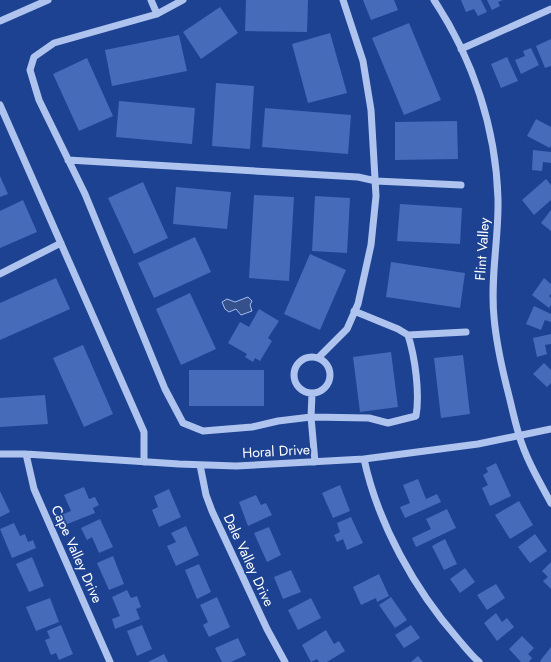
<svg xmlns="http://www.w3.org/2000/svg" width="551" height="662" font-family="Jost,sans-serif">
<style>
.water{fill:#35508b;stroke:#a1bcf0}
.building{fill:#456bb9}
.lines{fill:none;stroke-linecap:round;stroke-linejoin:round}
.minor{stroke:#aec3ee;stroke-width:7}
.labels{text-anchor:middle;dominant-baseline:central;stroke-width:3.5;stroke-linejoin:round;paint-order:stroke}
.street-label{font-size:14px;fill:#fff;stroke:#1d4292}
</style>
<rect width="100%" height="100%" fill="#1d4292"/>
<path class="water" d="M248 297 252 301 250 305 252 311 241 315 236 309 229 312 225 309 222 302 227 299 235 302Z"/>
<path class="building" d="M246 0H308L307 32 245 31Z
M363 0H394L398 10 371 20Z
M461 0H481L487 12 478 16 474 9 466 12Z
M487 0H503L498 2 500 6 492 10Z
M220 7 238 33 201 59 183 32Z
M409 23 441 100 404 115 372 38Z
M330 33 347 93 308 103 292 44Z
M179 35 187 71 112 86 105 50Z
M551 39V66L545 68 536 46Z
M531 48 539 65 521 74 515 60 525 56 523 51Z
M507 57 518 81 501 88 491 64Z
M87 58 113 116 79 131 53 74Z
M216 83 254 86 250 149 212 146Z
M119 101 195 108 192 144 116 137Z
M265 108 351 115 348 154 262 147Z
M536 119 551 127V145L550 148 527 136Z
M457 121 458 159 395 160V122Z
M533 150 551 152V163L543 162 542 171 532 170Z
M0 176 8 194 0 197Z
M546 179 551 185V200L534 215 522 200Z
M143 182 168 238 134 254 108 198Z
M176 187 231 192 227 229 173 224Z
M254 195 294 197 289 281 249 278Z
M315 196 350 198 347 253 312 251Z
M23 200 37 232 0 248V211Z
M400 204 462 208 460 244 397 241Z
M551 210V231L541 223Z
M195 237 211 272 154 298 138 263Z
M310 254 346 270 320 330 284 314Z
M391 262 465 273 460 308 386 297Z
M56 278 70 309 0 340V303Z
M544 278 551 284V294L549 296 551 298V305L549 308 532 295Z
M190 293 216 349 181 365 156 309Z
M534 306 551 314V322L545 320 541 330 526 324Z
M259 309 279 321 268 338 272 341 260 361 255 358 253 362 245 357 247 354 228 343 240 322 249 327Z
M551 334V344L545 345 547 354 537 357 533 338Z
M83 345 113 414 84 427 53 358Z
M391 352 398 407 360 412 353 357Z
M463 355 470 414 441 418 434 358Z
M544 363 551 370V383L547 387 533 374Z
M189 370H264V406H189Z
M45 395 48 424 0 427V398Z
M496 463 511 496 490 506 482 488 488 485 483 475 488 472 486 468Z
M418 479 426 499 437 494 441 502 405 518 400 507 410 503 403 485Z
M340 485 350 511 333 518 322 493Z
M84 487 89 499 95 497 99 505 93 508 95 513 65 525 61 515 71 511 64 495Z
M169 489 181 517 159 527 152 510 158 507 154 496Z
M0 491 10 512 0 517Z
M256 495 261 505 266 503 272 515 248 526 239 502Z
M519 501 533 525 510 539 495 515Z
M447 509 456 528 416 547 412 538 431 529 426 519Z
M351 517 363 543 347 550 343 539 337 542 334 535 340 532 337 523Z
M100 519 113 547 99 553 92 537 87 540 81 528Z
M14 523 20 536 25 534 28 542 33 540 36 548 12 558 0 529Z
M186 526 199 555 176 566 167 546 176 542 171 533Z
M269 527 281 555 267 562 254 533Z
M535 534 547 551 530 563 518 547Z
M445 539 457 564 444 570 432 546Z
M113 556 124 584 109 590 97 563Z
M32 557 44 586 29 592 16 564Z
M551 562V589L543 581 548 577 542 571Z
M199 564 211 592 197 599 185 570Z
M465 568 475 582 460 593 450 579Z
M291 570 301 592 283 599 274 577Z
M379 574 389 596 377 602 376 598 361 605 353 587Z
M496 584 505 598 487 610 477 595Z
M127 590 131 598 137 596 141 607 136 609 140 619 115 629 112 619 120 616 112 597Z
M217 597 230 627 209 637 203 625 208 622 200 605Z
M391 597 407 620 395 628 379 605Z
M50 598 59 622 36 631 26 607Z
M311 598 321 618 298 630 288 610Z
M496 613 502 622 507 618 514 627 497 641 484 623Z
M61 625 73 654 59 660 56 653 51 655 45 640 50 638 47 631Z
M142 625 152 649 137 656 127 631Z
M411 625 420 638 404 648 395 635Z
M326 630 334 644 339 641 345 651 327 662H319L317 659 311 662 302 645Z
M522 636 534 648 528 654 532 658 529 662H521L509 649Z
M238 638 246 655 231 662H222L215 648Z
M551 647V662H541L540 661Z
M164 654 168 662H148Z
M418 656 423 662H411Z"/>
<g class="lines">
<path class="minor" d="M151 0 157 14
M183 0 157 14 54 43 34 57 30 70 39 100 85 194 165 389 183 423 203 431 252 427 278 421 311 417 369 418 388 423 416 416C420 393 415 357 408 335L398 329 354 311
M434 0C473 59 496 128 498 199 499 238 490 277 494 317 496 341 501 364 507 388 511 403 514 419 519 435 526 459 539 481 551 503
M0 21 48 0
M461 49 551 9
M0 105 144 432V462
M68 160 358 177 376 181 461 185
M0 274 61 243
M408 335 466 332
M294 375a18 18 0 1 1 36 0a18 18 0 1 1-36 0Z
M318 358 347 329 358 304 371 245 376 196 371 110 363 61 343 0
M312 394 311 417 315 462
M0 454H26L179 464 236 466 364 459 478 444 551 429
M26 454 34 489 110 662
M364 459C378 524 415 590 458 639 465 647 471 655 479 662
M200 465 206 495 212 511 267 629 285 662"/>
</g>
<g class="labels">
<g class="street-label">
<text transform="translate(482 249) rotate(-86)">Flint Valley</text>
<text transform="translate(276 451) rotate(-3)">Horal Drive</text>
<text transform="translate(77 554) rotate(66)">Cape Valley Drive</text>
<text transform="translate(249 560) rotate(65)">Dale Valley Drive</text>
</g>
</g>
</svg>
